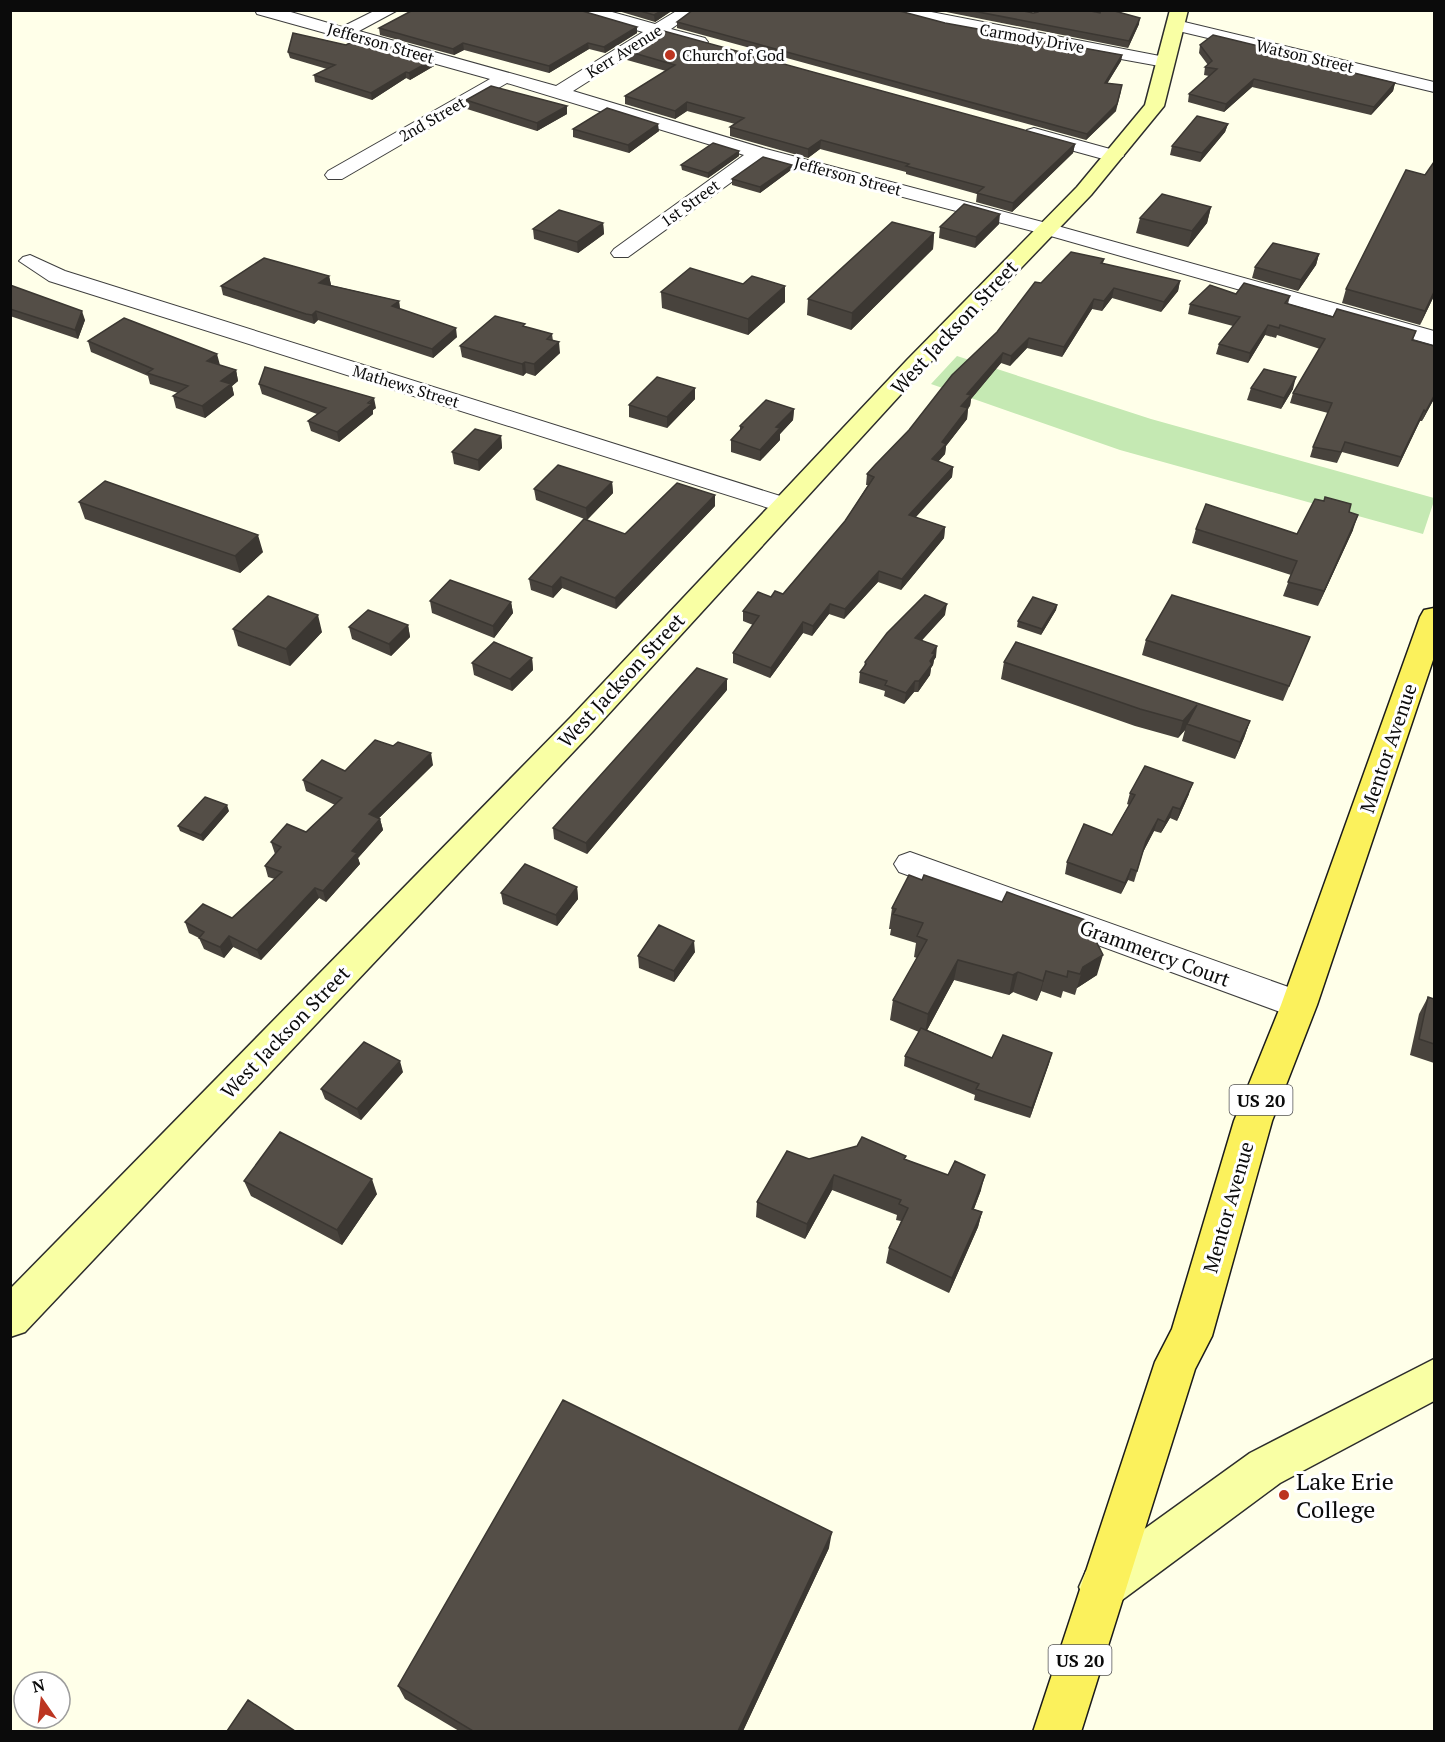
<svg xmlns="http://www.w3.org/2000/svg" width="1445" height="1742" font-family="'PT Serif',serif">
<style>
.green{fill:#c5e9b3}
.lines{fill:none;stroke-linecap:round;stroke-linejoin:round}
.street-casing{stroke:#3e3e3e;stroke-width:2}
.secondary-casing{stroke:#2d2d2d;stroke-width:3}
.primary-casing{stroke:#1c1c1c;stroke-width:3}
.street{fill:#fff;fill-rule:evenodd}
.secondary{fill:#f9ffa4;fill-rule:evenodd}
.primary{fill:#fbf15c;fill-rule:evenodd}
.wall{fill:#48433d}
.shaded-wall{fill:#3b3732}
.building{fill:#544e47;stroke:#3b3732;stroke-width:1.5}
.poi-dot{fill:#bc3521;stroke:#fff;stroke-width:2}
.labels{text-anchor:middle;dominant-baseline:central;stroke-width:6;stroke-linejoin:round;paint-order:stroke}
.far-street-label{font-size:16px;fill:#0b0b0b;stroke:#fff}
.far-poi-label{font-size:16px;fill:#0b0b0b;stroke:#fff;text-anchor:start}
.shield{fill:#fff;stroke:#545454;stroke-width:1.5}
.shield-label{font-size:18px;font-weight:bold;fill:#0b0b0b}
.street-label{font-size:20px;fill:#0b0b0b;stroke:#fff}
.near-poi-label{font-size:24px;fill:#0b0b0b;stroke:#fff;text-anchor:start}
</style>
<rect width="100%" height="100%" fill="#ffffe9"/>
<path class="green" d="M957 356 1151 419 1434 498V501L1423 534 1120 450 931 384Z"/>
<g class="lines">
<defs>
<path id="street" d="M255 10H284L342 27 376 10H398L359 31 556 86 643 32 578 14 576 10H605L655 24 678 10H698L671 29 705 38 708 42 705 46 699 47 660 36 573 91 766 149 1054 225 1434 331V345L1040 233 762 160 628 257H614L611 253 614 249 744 155 507 83 342 179H328L325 175 328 171 490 79 257 14Z
M892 10H921L1165 57 1174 62 1165 67 945 27 894 14Z
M1176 20 1434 82V92L1170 29 1168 25Z
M1034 128 1121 152 1124 156 1114 162 1027 138 1025 134 1027 130Z
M30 255 65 271 793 500 797 505 793 510 784 513 775 510 49 281 19 261 23 257Z
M910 852 1311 995 1316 1005 1311 1015 1299 1019 899 872 894 864 899 856Z"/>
<path id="secondary" d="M1170 10H1188L1164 106 1091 195 923 370 593 731 25 1332 10 1337V1289L571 717 907 360 1077 187 1145 105Z
M1434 1359V1401L1280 1483 1118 1603 1102 1610 1086 1603 1079 1587 1086 1571 1250 1453Z"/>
<path id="primary" d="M1434 608V657L1317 1005 1272 1121 1212 1336 1195 1369 1081 1732H1033L1155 1362 1172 1329 1234 1121 1281 1005 1420 617 1424 610Z"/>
</defs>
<use href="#street" class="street-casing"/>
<use href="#secondary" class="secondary-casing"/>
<use href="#primary" class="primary-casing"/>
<use href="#street" class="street"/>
<use href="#secondary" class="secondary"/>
<use href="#primary" class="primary"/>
</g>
<path class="wall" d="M615 10H673L655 22Z
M936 10H1019L1033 13 1139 24 1128 48Z
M677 22 945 23 1122 55 1121 61 1107 84 1116 111 1086 140 677 28Z
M379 28 637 33 605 53 589 49 549 73 464 50 454 55 380 35Z
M1200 45 1271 49 1270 53 1395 83 1393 91 1371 115 1252 87 1224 112 1188 102 1189 94 1209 76 1204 75 1205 67 1208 65 1199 53Z
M627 51 1075 144 1073 153 1012 212 976 202 977 194 906 174V172L820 149 808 158 730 136V127L735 124 687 111 675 119 625 104V96L666 71 627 60Z
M288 52 434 66 410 80 406 78 372 100 315 82 314 75 327 69 290 58Z
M466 100 567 114 537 131 467 109Z
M1228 124 1225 132 1200 162 1170 155 1172 146Z
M573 129 659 131 629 153 573 137Z
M739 156 708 178 682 170 681 165Z
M791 170 760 193 732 185V179Z
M1425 175 1434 296 1420 325 1342 303 1346 289Z
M1211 207 1207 223 1188 247 1136 233 1140 218Z
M603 223 604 234 578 253 534 239 533 229Z
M999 224 975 248 939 238 940 227Z
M934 233 933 249 851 330 807 315 808 299Z
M1319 254 1316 265 1298 291 1252 278 1255 267Z
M1104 259 1103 264 1180 281 1178 291 1161 312 1112 298 1102 311 1092 309 1062 357 1027 348 1010 366 1001 363 971 399 970 406 967 408H968L967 419 946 446 945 454 938 461 953 467 952 477 915 517 945 527 944 538 901 590 878 582 844 619 829 614 812 636 803 633 770 678 733 663V653L753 625 743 621V611L771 597 783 594 845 521 868 485H866L867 474 909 430 1041 283Z
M329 276 331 285H330L399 301 400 309 457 337 433 358 318 320 314 324 308 322 223 295 221 286Z
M743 284 785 302 748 335 662 308 661 292Z
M10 285 85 320 78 339 10 316Z
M1236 294 1290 296 1288 304 1333 317 1416 331 1413 340 1434 399 1422 421H1420L1398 467 1342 452 1337 463 1310 457 1313 447 1328 413 1290 403 1293 393 1320 349 1277 335 1276 338 1265 335 1248 363 1216 354 1219 344 1233 326 1188 314 1190 304Z
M525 327 552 334 553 341 560 353 535 376 526 373 523 376 462 357 460 346Z
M88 341 220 365 236 370 238 381 232 386 234 395 205 418 176 408 173 396 178 393 150 384 148 376 91 352Z
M259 384 376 408 373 410V414L339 442 311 431 308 421 317 414 262 394Z
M1251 388 1293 389 1281 409 1247 400Z
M695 399 667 428 629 417V405Z
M794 409 793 420 780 434V440L760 461 731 452V440L740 431V426Z
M501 436 502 448 479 471 454 464 452 452Z
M612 482 613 493 587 520 536 500 534 489Z
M79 502 263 552 240 573 85 519Z
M715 506 616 609 562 588 553 598 531 590 529 579 625 534Z
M1349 512 1353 530 1318 606 1283 596 1291 575 1192 543 1196 529 1297 534Z
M430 601 511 602 513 613 494 638 432 613Z
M1057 605 1056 610 1041 635 1017 627 1018 621Z
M945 615 922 640 936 657 934 660 933 665 931 668 930 675 918 692H914L904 704 884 696 885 691 859 683 860 672 864 667 865 662Z
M408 625 410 637 391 656 352 639 349 627Z
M233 629 322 632 290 666 238 646Z
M1310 637 1283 701 1142 655 1146 640Z
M532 658 533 670 512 691 474 675 472 663Z
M1004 662 1250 721 1244 738 1235 759 1182 741 1185 730 1178 738 1135 726 1001 679Z
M727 690 587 854 554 839 553 828Z
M433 765 379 818 380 819 383 830 358 858 360 864 326 902 319 898 261 960 233 947 224 958 204 949 199 938 189 933 185 922 232 918 275 879 268 877 265 866 275 854 271 842 306 832 335 805 306 791 303 780 345 771Z
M1130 793 1189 794 1177 821 1170 818 1161 833 1154 831 1143 852 1134 882 1128 880 1121 894 1065 874 1067 862 1112 835 1129 805 1127 804Z
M229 811 203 841 180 831 178 826Z
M922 880 1002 902 1088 921 1086 928 1099 934 1097 943V975L1077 988 1075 995 1063 991 1061 998 1041 991 1037 1001 1013 992 1009 995 954 980 927 1030 992 1058 1052 1053 1030 1118 974 1100 975 1095 904 1066 905 1056 919 1032 890 1020 893 1000 917 958 914 957 916 943 890 935 891 929H889L892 908Z
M577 887 578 899 557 926 503 904 501 893Z
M695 952 674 982 639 968 638 956Z
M1428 997 1434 999V1063L1410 1055 1419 1014Z
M403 1072 361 1120 325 1099 321 1089Z
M906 1156 905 1159 981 1190 974 1209 982 1212 978 1227 949 1293 886 1263 889 1248 901 1221 896 1220 897 1215 832 1190 805 1239 756 1217 757 1202 809 1159Z
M244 1181 377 1194 342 1245 251 1196Z
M829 1548 743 1731H459L405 1699 398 1686Z"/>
<path class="shaded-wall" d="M663 10H673L655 22 654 15Z
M1140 18 1139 24 1128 48 1129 41Z
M637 27V33L605 53 604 47Z
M463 43 464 50 454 55 453 49Z
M588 43 589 49 549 73V66Z
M1122 55 1121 61 1103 90 1105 83Z
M434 59V66L410 80 409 73Z
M406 72V78L372 100 371 93Z
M1254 79 1252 87 1224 112 1226 104Z
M1395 83 1393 91 1371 115 1374 107Z
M1121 91 1116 111 1086 140 1087 134Z
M687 102V111L675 119V111Z
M567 106V114L537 131V123Z
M658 124 659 131 629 153 628 145Z
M1228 124 1225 132 1200 162 1202 153Z
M821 140 820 149 808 158V149Z
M1075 144 1073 153 1012 212 1013 203Z
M739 151V156L708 178V173Z
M792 165 791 170 760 193V187Z
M1211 207 1207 223 1188 247 1192 231Z
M1000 214 999 224 975 248 976 237Z
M603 223 604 234 578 253 577 242Z
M934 233 933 249 851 330 852 313Z
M1319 254 1316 265 1298 291 1301 280Z
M329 276 331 285 321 292 319 283Z
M1180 281 1178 291 1161 312 1164 302Z
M785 286V302L748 335V319Z
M1114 288 1112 298 1102 311 1104 301Z
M1434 292V296L1420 325 1425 311Z
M1094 299 1092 309 1062 357 1064 347Z
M399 301 400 310 392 306Z
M82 311 85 320 78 339 75 330Z
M316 311 318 320 314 324 312 315Z
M1268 325 1265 335 1248 363 1250 353Z
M456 328 457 337 433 358 432 349Z
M1029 338 1027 348 1010 366 1011 356Z
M559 342 560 353 535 376 534 364Z
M1003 353 1001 363 971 399 970 406 960 417 961 406 967 394Z
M217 354 220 365 207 361Z
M525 362 526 373 523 376 522 364Z
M236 370 238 381 232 386 234 395 205 418 202 406 221 381Z
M1296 377 1293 389 1281 409 1284 398Z
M695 388V399L667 428V417Z
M1434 396V399L1422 421 1426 411Z
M374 398 376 408 373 410V414L339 442 337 432Z
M968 408 967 419 946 446 945 454 931 470 932 459 942 442Z
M794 409 793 420 780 434V440L760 461V450L776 427Z
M1424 410 1420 421 1398 467 1401 457Z
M501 436 502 448 479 471 478 460Z
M953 467 952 477 908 526 909 515Z
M612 482 613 493 587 520 586 508Z
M715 495V506L616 609 615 598Z
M1358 515 1353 530 1318 606 1324 591Z
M945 527 944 538 901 590 902 579Z
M258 535 263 552 240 573 235 556Z
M879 571 878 582 844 619 845 609Z
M561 577 562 588 553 598 552 587Z
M511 602 513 613 494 638 493 626Z
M830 604 829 614 812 636 813 626Z
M947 604 945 615 914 649 915 638Z
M1057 605 1056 610 1041 635 1042 629Z
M318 615 322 632 290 666 286 649Z
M803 622V633L770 678 771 668Z
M408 625 410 637 391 656 389 644Z
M937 646 936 657 934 660 933 665 931 668 930 675 918 692 919 681 930 661 932 653Z
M532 658 533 670 512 691 510 679Z
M727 679V690L587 854 586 843Z
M915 681 914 692 904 704 906 693Z
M1197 705 1187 724 1185 730 1178 738 1183 721Z
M1250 721 1244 738 1235 759 1240 742Z
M431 753 433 765 372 825 369 814Z
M1193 783 1189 794 1177 821 1180 809Z
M227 805 229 811 203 841 201 835Z
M1173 807 1170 818 1161 833 1165 822Z
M380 819 383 830 358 858 360 864 326 902 323 891 352 851Z
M1158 819 1154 831 1143 852 1146 841Z
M1131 869 1128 880 1121 894 1125 883Z
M577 887 578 899 557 926 556 915Z
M315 888 319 898 261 960 257 950Z
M229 936 233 947 224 958 220 947Z
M694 941 695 952 674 982V971Z
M1103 955 1097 975 1077 988 1075 995 1083 967Z
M958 960 954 980 925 1034 928 1014Z
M1046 971 1041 991 1037 1001Z
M1018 972 1013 992 1009 995 1013 975Z
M1052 1053 1049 1064 1030 1118 1032 1108Z
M400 1061 403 1072 361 1120 357 1109Z
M834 1175 832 1190 805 1239 807 1224Z
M985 1175 981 1190 968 1224 972 1209Z
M372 1179 377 1194 342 1245 337 1230Z
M982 1212 978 1227 949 1293 952 1278Z
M832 1532 829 1548 743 1731H738Z"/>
<path class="building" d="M413 10H579L637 27 604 47 588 43 549 66 463 43 453 49 379 28Z
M637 10H663L654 15Z
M693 10H896L945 23 1122 55 1105 83 1122 85 1117 104 1087 134 677 22Z
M968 10H1019L1033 13 1038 12 1039 10H1086L1100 13 1101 10H1111L1140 18 1129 41Z
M660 30 1075 144 1013 203 977 193 984 187 906 166 909 164 821 140 808 149 730 127 744 118 687 102 675 111 625 96 675 65 627 51Z
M293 33 346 45 359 38 434 59 409 73 406 72 371 93 314 75 335 65 288 52Z
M1213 35 1271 49 1268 52 1395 83 1374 107 1254 79 1226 104 1189 94 1217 69 1205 67 1212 61 1200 45Z
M491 86 567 106 537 123 466 100Z
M607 108 658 124 628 145 573 129Z
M1197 116 1228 124 1202 153 1172 146Z
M713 143 739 151 708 173 681 165Z
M763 157 792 165 760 187 732 179Z
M1434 162V292L1425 311 1346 289 1406 170 1425 175Z
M1162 194 1211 207 1192 231 1140 218Z
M964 204 1000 214 976 237 940 227Z
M559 210 603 223 577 242 533 229Z
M892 222 934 233 852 313 808 299Z
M1273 243 1319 254 1301 280 1255 267Z
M1071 252 1104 259 1101 263 1180 281 1164 302 1114 288 1104 301 1094 299 1064 347 1029 338 1011 356 1003 353 967 394 971 395 961 406 968 408 942 442 946 444 932 459 953 467 909 515 945 527 902 579 879 571 845 609 830 604 813 626 803 622 771 668 733 653 759 616 743 611 758 592 771 597 775 591 783 594 845 521 874 477 867 474 875 465 909 430 952 375 997 332 1035 282 1041 283Z
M264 258 329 276 319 283 399 301 392 306 456 328 432 349 316 311 312 315 306 314 221 286Z
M690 268 743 284 752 276 785 286 748 319 661 292Z
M1244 283 1290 296 1285 303 1333 317 1337 309 1416 331 1412 340 1434 346V396L1426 411 1424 410 1401 457 1345 442 1341 452 1313 447 1332 403 1293 393 1325 339 1280 325 1279 328 1268 325 1250 353 1219 344 1240 317 1190 304 1210 285 1236 294Z
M10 285 82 311 75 330 10 309Z
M495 316 525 324 523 326 552 334 547 339 559 342 534 364 525 362 522 364 460 346Z
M124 318 217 354 207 361 236 370 221 381 231 384 202 406 173 396 188 386 147 373 153 369 88 341Z
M265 367 374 398 368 403 372 404 337 432 308 421 326 408 259 384Z
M1264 369 1296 377 1284 398 1251 388Z
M657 377 695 388 667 417 629 405Z
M766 400 794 409 776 427 780 428 760 450 731 440 743 427 740 426Z
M475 429 501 436 478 460 452 452Z
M558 465 612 482 586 508 534 489Z
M105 481 258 535 235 556 79 502Z
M677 483 715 495 615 598 561 577 552 587 529 579 584 519 625 534Z
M1325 497 1351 504 1349 512 1358 515 1324 591 1288 582 1297 561 1196 529 1206 504 1297 534 1315 499 1324 501Z
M450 580 511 602 493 626 430 601Z
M925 595 947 604 915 638 937 646 932 653 935 654 930 661 932 664 919 681H915L906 693 885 685 887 681 860 672 866 664 865 662 887 633Z
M1172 595 1310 637 1289 686 1146 640Z
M268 596 318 615 286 649 233 629Z
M1033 597 1057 605 1042 629 1018 621Z
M368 610 408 625 389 644 349 627Z
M494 642 532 658 510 679 472 663Z
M1016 642 1250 721 1240 742 1187 724 1197 705 1183 721 1140 709 1004 662Z
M697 668 727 679 586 843 553 828Z
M375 740 393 746 398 742 431 753 369 814 380 819 352 851 357 853 323 891 315 888 257 950 229 936 220 947 199 938 204 932 185 922 203 904 232 918 282 872 265 866 281 847 271 842 287 824 306 832 342 798 303 780 322 760 345 771Z
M1145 766 1193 783 1180 809 1173 807 1165 822 1158 819 1146 841 1137 871 1131 869 1125 883 1067 862 1084 824 1112 835 1135 795 1130 793Z
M205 797 227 805 201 835 178 826Z
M525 864 577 887 556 915 501 893Z
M909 875 922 880 924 875 1002 902 1007 892 1088 921 1084 927 1099 934 1096 941 1103 955 1083 967 1080 974 1068 971 1067 977 1046 971 1043 981 1018 972 1013 975 958 960 928 1014 893 1000 927 940 917 936 923 923 893 914 896 909 892 908Z
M659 925 694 941 674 971 638 956Z
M1428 997 1434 999V1044L1419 1039Z
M921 1028 992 1058 1003 1035 1052 1053 1032 1108 976 1089 979 1084 905 1056Z
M364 1042 400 1061 357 1109 321 1089Z
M280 1132 372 1179 337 1230 244 1181Z
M862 1137 906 1156 904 1159 948 1175 955 1161 985 1175 972 1209 982 1212 952 1278 889 1248 908 1208 899 1204 901 1200 834 1175 807 1224 757 1202 787 1151 809 1159 857 1146Z
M563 1400 832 1532 738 1731H473L398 1686Z
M248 1700 295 1731H227Z"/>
<g class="poi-dot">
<circle cx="670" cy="55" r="6"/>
<circle cx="1284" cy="1495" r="6"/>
</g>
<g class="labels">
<g class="far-street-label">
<text transform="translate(1032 38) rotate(10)">Carmody Drive</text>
<text transform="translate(381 43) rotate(16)">Jefferson Street</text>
<text transform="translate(624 51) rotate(-32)">Kerr Avenue</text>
<text transform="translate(1305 56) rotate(13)">Watson Street</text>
<text transform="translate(432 119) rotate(-30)">2nd Street</text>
<text transform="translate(848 176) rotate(15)">Jefferson Street</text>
<text transform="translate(690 203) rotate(-36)">1st Street</text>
<text transform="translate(406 386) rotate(17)">Mathews Street</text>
</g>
<g class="far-poi-label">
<text x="682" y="55">Church of God</text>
</g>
<g class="shield">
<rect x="1229.5" y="1085" width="63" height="30" rx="4.5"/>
<rect x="1048.5" y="1645" width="63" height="30" rx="4.5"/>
</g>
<g class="shield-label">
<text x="1261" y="1100">US 20</text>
<text x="1080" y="1660">US 20</text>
</g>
<g class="street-label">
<text transform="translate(954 327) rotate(-47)">West Jackson Street</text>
<text transform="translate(621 680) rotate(-47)">West Jackson Street</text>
<text transform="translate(1388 748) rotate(-71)">Mentor Avenue</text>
<text transform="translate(1155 953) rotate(20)">Grammercy Court</text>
<text transform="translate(285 1032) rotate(-46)">West Jackson Street</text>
<text transform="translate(1228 1207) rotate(-74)">Mentor Avenue</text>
</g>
<g class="near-poi-label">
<text x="1296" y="1481">Lake Erie<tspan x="1296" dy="28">College</tspan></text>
</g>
</g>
<rect width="1445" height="1742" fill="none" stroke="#0b0b0b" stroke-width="24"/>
<g transform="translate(42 1700) rotate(346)"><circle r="28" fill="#ffffff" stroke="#9d9d9d" stroke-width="1.5"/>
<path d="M0-4.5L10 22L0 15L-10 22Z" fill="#bc3521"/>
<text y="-9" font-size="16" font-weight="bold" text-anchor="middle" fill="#0b0b0b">N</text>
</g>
</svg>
